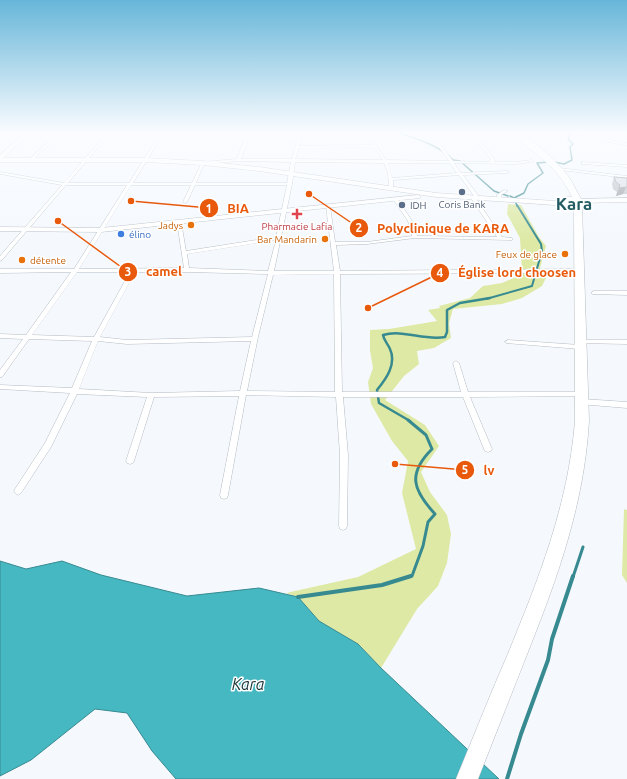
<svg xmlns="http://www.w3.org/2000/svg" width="627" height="779" font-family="Ubuntu,sans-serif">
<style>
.green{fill:#dde9a4}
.water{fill:#45b8c2;stroke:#388a91}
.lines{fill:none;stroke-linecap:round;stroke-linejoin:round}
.stream-far4{stroke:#388a91;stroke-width:1.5}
.stream-far3{stroke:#388a91;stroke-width:2}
.stream-far2{stroke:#388a91;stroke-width:2.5}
.stream-far1{stroke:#388a91;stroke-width:3}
.stream{stroke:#388a91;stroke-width:4}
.street-casing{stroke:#b4bcc3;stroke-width:1}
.secondary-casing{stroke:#b4bcc3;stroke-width:1}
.primary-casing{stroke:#b4bcc3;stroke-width:1}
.highway-casing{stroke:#b4bcc3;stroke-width:1}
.street{fill:#fff;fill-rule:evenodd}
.secondary{fill:#fff;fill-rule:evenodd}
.primary{fill:#fff;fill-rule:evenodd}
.highway{fill:#fff;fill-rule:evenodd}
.wall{fill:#bbc1c8}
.shaded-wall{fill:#989da3}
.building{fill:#d9e0e9;stroke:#989da3}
.service-dot{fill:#5c6f8a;stroke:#fff;stroke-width:1.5}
.health-dot{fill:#e0444e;stroke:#fff;stroke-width:1.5}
.food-dot{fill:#e8710a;stroke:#fff;stroke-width:1.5}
.shop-dot{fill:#3f7fe0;stroke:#fff;stroke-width:1.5}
.labels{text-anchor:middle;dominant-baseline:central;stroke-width:3;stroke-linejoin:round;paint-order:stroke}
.far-service-label{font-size:10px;fill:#4e5e75;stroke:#fff}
.far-food-label{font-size:10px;fill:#c56008;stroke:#fff;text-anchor:end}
.far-health-label{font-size:10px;fill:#be3a42;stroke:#fff}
.far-shop-label{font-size:10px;fill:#366cbe;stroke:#fff;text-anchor:start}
.near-water-label{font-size:16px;font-style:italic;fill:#1c3538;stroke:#fff}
.far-town-label{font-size:17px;font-weight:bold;fill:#235c63;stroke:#fff}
.leader{fill:none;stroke:#e8590c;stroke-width:1.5}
.callout-dot{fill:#e8590c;stroke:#fff;stroke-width:1.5}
.mark-label{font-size:12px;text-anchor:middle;font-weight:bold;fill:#fff}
.callout-label{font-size:13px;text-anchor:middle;font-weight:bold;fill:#e8590c;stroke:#fff;stroke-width:3;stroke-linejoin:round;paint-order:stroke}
</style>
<rect width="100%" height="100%" fill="#f5f9fe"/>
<path class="green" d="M508 204 521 205 539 237 546 246 540 268 546 278 542 286 522 298 502 304 453 309 449 323 451 338 434 348 417 351 419 364 404 376 385 400 425 425 439 446 421 472 430 492 447 515 451 534 447 563 438 586 417 609 381 668 358 644 319 621 298 597 286 593 358 577 416 549 402 493 408 461 392 441 371 404 368 382 373 368 370 351V330L389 329 437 321 428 310 440 308 439 306 470 298 483 286 502 283 518 276 522 270 520 238 507 214Z
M624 509 627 510V583L622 575Z"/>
<path class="water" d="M0 561 26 569 62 561 101 575 187 596 259 588 298 597 319 621 358 644 381 668 499 779H176L152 751 127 713 95 709 31 760 0 776Z"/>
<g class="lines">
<path class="stream-far4" d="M396 132C415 138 439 145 453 160L460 161 494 191 508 196
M554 162 564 164 572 160 570 147 573 144 568 139 571 132
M510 196 514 198 517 206
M514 198 524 193 528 184 543 173 537 163 549 162"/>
<path class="stream-far3" d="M486 299 532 286 542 251 541 244 517 205"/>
<path class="stream-far2" d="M410 421 379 403 377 390C386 379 397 364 390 349 388 344 384 341 383 335 403 329 424 341 445 337L447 332V310L460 303 490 298"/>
<path class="stream-far1" d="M408 577 412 576 423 546 428 522 435 514C413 490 407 474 432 449L426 435 408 420
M573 577 583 547"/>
<path class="stream" d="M298 597 382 585 411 576
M507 779 521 734 548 660 552 639 573 576"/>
<defs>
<path id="street" d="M58 132H61L33 160H31V158Z
M108 132H111L68 183H129L161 132H164L133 183H192L202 162 237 159 247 132H251L241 159H292L299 132H303L299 146 373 145 364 132H367L386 160 449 161 428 132H431L453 161 489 162 491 160 490 158 469 132H472L493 157 495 160 494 162H516L532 160V162H531L516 164 454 163 461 173 507 171 509 172 507 173 463 175 480 198 478 199H476L459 175 393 180V189L391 190 389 189 388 173 384 163 295 162 292 184 274 271H334L326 206 328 205 330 206 335 242H367L412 236 408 221 393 199 395 198H397L412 221 417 236 497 237 471 198 475 197 502 237 512 238V240L415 238 367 244 336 245 340 271 579 269 582 271 579 273 340 274 342 392H461L453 363 456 361 459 363 468 392H581L585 394 581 396 470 397 492 449 491 451 488 452 485 451 484 449 463 397H343L348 455 347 526 346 529 343 530 340 529 339 526 340 455 336 397 246 395 228 495 227 498 224 499 221 498 220 495 239 396 154 397 134 461 133 463 130 464 127 463 126 461 147 397 77 394 51 447 21 493 18 495 15 493 14 491 15 489 45 443 70 393 0 389V385L72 388 92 341 29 339 2 377H0V370L23 339 0 338V334L26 335 71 272 0 273V269H74L127 185H66L2 260 0 261V256L62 185 0 174V172L64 183ZM374 147 383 160 295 159 299 148ZM239 161 291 162 287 183H196L204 164ZM388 163H450L457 173 392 178ZM131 185H191L183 202 185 203 187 202 195 185H287L276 237 186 251 181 222 179 221 177 222 184 268 79 269ZM276 240 268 271 189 268 187 254ZM77 272H130L94 337 32 335ZM135 272H187L268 274 252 337 127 340 100 337ZM334 274 335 392 247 391 258 337 273 275ZM98 341 127 344 251 341 240 391 151 393 79 389Z
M621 132H624L627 136V139Z
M571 134 627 143V145L572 136Z
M582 162 627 165V167L583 164H582Z
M559 168 627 176V178L560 170H559Z
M504 190 508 191 501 195 502 200H498L497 195Z
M594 291H627V295L592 294V292Z
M508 340 580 345 583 347 580 349 506 343 505 342Z
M580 340H627V344L578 343 577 342Z
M582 399 627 402V408L579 404 578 402 579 400Z"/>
<path id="secondary" d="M26 132H31L3 158H145L203 161 259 167 436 193 569 202 572 204 569 206 436 197 259 171 203 165 145 162H0V155Z
M418 195 421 197 420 198 101 232 0 231V227L101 228Z"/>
<path id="primary" d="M627 198V202L579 203 575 201 579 199Z"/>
<path id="highway" d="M510 132C528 132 558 163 569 177 575 186 578 196 585 204L582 207 589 421C584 506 557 579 526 657 510 698 494 738 478 779H456C473 738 489 697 507 656 539 578 568 506 575 421L574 208 566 206 561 201 566 197H572C556 163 535 156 510 132Z"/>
</defs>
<use href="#street" class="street-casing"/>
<use href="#secondary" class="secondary-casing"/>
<use href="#primary" class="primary-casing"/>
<use href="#highway" class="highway-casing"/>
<use href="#street" class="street"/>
<use href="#secondary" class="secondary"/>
<use href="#primary" class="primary"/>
<use href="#highway" class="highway"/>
</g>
<path class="wall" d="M614 177 627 178V194H623L616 196 617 192 613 189 612 184Z"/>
<path class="shaded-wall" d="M626 187 623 194 616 196 619 188Z"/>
<path class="building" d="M614 177 627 178V187L619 188 620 185 616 182Z"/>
<linearGradient id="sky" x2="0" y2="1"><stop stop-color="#67b6d9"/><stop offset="0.55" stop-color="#fafcff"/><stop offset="1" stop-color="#fafcff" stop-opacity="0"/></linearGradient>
<rect width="627" height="241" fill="url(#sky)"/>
<g class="service-dot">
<circle cx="462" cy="192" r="4"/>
<circle cx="402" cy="205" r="4"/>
</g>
<path class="health-dot" d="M295 208h4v4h4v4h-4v4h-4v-4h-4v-4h4z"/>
<g class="food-dot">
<circle cx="191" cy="225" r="4"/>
<circle cx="325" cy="239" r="4"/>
<circle cx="565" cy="254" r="4"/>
<circle cx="22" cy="260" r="4"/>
</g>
<circle class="shop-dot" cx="121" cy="234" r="4"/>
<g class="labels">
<g class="far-service-label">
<text x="462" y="204">Coris Bank</text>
<text x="410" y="205" text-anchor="start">IDH</text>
</g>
<g class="far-food-label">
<text x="183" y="225">Jadys</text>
<text x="317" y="239">Bar Mandarin</text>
<text x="557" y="254">Feux de glace</text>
<text x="30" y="260" text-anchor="start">détente</text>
</g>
<g class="far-health-label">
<text x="297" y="226">Pharmacie Lafia</text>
</g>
<g class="far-shop-label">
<text x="129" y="234">élino</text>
</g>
<g class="near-water-label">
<text x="248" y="684">Kara</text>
</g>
<g class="far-town-label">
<text x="574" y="203">Kara</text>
</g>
</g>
<path class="leader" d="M131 201L209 208M309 194L359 228M58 221L128 272M368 308L440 273M395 464L465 470"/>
<g class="callout-dot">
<circle cx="131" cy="201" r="4"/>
<circle cx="309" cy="194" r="4"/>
<circle cx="58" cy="221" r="4"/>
<circle cx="368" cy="308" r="4"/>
<circle cx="395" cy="464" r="4"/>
<circle cx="209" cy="208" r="10"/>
<circle cx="359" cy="228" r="10"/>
<circle cx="128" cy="272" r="10"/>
<circle cx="440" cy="273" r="10"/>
<circle cx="465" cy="470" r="10"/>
</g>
<g class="mark-label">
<text x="209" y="213">1</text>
<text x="359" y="232">2</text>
<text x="128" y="276">3</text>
<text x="440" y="277">4</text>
<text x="465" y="474">5</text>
</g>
<g class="callout-label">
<text x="238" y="213">BIA</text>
<text x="443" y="233">Polyclinique de KARA</text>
<text x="164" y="276">camel</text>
<text x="517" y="277">Église lord choosen</text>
<text x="489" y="475">lv</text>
</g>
</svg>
